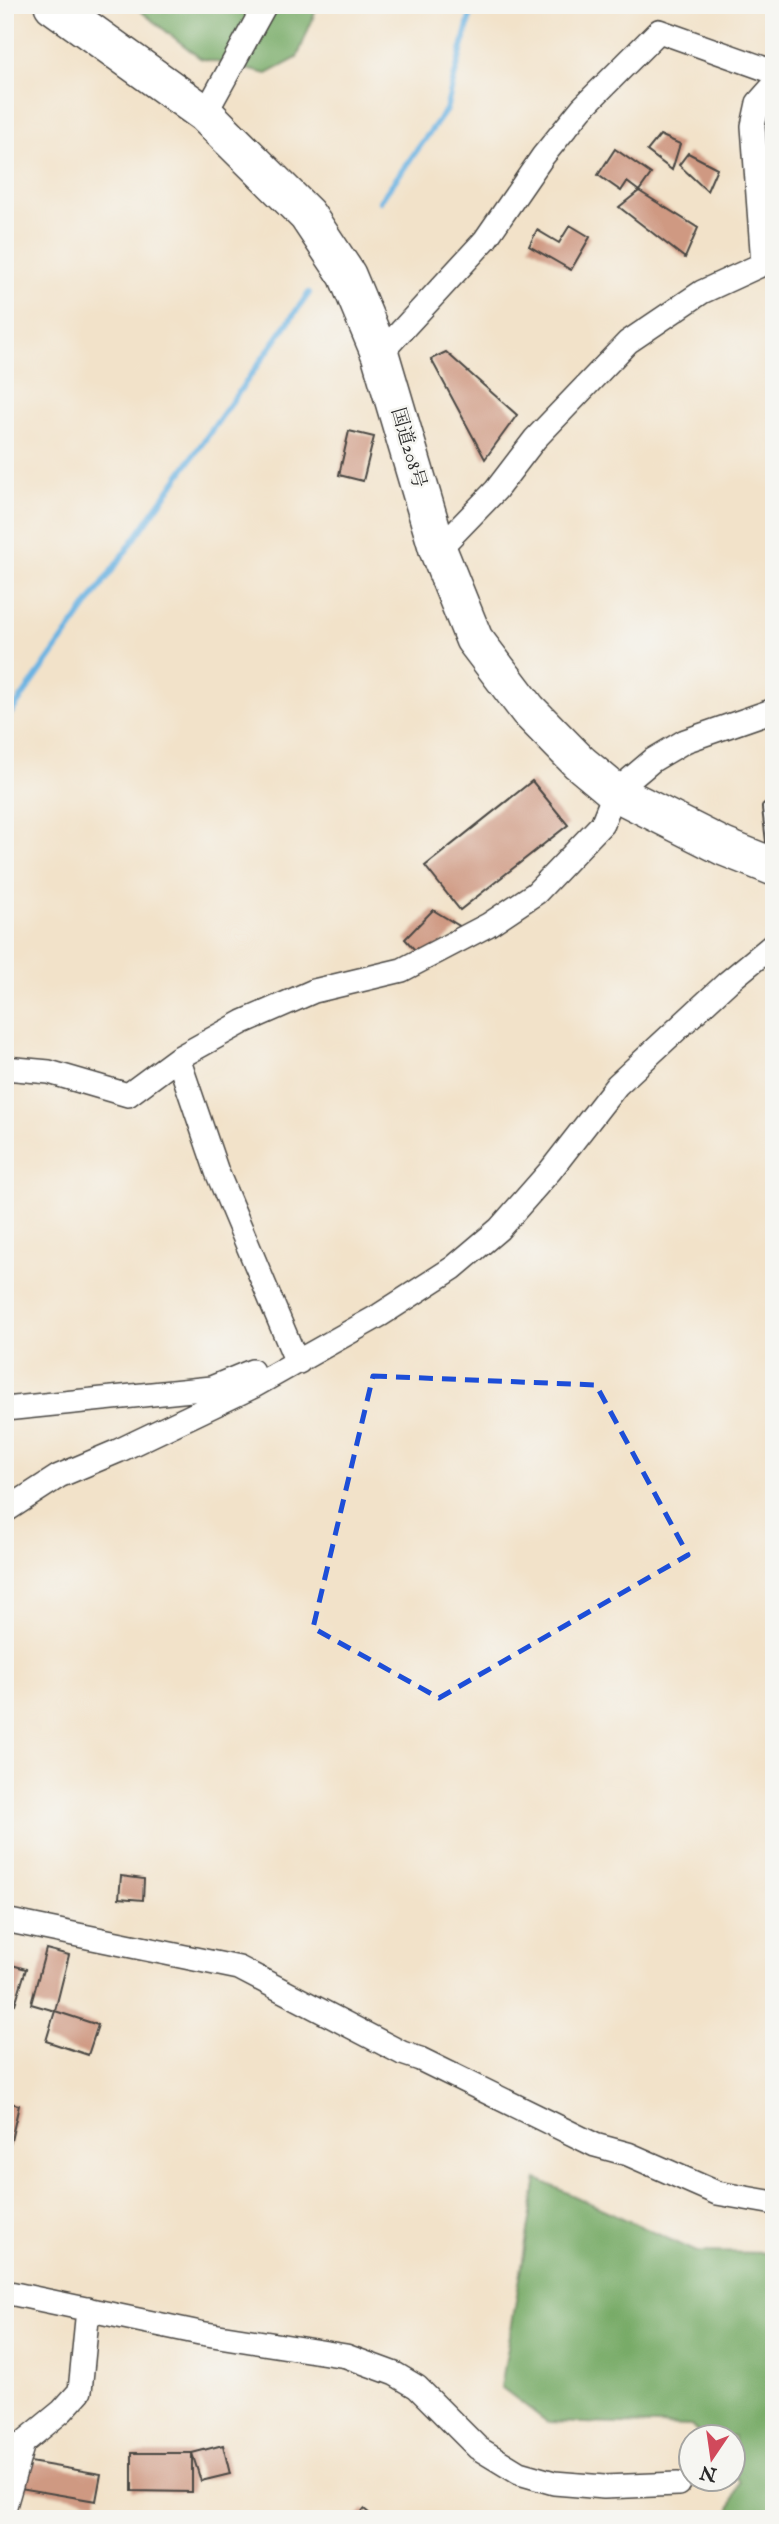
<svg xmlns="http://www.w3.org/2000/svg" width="779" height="2524" font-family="'IM FELL English','Noto Serif JP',serif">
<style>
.forest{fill:#78ab67;stroke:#526b49;stroke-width:2}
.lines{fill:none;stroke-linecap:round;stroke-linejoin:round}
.stream{stroke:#6ab3e2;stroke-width:6}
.building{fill:#cf9982}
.service-casing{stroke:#494643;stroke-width:14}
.minor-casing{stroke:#494643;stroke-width:26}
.trunk-casing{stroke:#494643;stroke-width:40}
.service{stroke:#fff;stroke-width:10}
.minor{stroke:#fff;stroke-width:23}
.trunk{stroke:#fff;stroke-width:37}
.marked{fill:none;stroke:#1d4ed8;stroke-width:5;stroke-dasharray:14 9;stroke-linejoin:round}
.labels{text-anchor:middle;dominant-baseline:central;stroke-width:5;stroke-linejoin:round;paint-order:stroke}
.street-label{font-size:19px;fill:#2b2b2b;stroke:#f6f6f2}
</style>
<rect width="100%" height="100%" fill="#f6f6f2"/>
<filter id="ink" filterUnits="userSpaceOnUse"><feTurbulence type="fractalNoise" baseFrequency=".0143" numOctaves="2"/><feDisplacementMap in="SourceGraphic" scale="14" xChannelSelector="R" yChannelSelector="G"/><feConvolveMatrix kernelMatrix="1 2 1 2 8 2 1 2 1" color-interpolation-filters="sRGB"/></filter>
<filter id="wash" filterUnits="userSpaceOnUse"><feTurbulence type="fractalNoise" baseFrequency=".00686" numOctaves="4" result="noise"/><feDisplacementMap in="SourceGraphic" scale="28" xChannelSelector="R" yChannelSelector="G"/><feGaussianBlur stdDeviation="1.57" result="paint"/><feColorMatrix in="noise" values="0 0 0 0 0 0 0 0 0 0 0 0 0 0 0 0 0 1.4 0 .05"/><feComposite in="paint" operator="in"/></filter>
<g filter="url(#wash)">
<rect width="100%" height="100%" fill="#f2e2c9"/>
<path class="forest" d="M133 5H318L297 58 267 74 200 58Z
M537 2179 697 2252 774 2253V2519H726L740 2482 734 2475V2436H701L691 2426 547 2422 501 2387Z"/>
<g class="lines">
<path class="stream" d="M380 201 446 110 473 5
M5 721 309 293"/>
</g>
<g id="blocks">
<path class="building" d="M660 135 680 144 672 170 647 151Z
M615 149 651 174 639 191 698 228 685 258 619 207 639 191 627 182 621 191 598 175Z
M688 153 717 168 707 191 679 165Z
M570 225 590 237 571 270 529 246 537 230 559 243Z
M446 352 517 415 485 459 431 359Z
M349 431 374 437 363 481 339 475Z
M532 781 568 825 460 910 425 866Z
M433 910 461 927 423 959 405 939Z
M121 1876 144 1879 143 1900 119 1898Z
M46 1949 69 1955 55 2011 31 2004Z
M5 1963 26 1969 15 2004 5 2001Z
M55 2011 98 2025 88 2055 46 2041Z
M5 2102 19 2105 10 2145 5 2144Z
M223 2445 230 2474 201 2481 192 2453V2492L132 2491V2453H192Z
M24 2461 101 2474 96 2501 20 2488Z
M364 2509 376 2519H356Z"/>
</g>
</g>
<g filter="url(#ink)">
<use href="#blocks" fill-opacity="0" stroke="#494643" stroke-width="2"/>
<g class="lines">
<defs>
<path id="service" d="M774 858 768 808 774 806"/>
<path id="minor" d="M205 114 265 5
M763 264 753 126 758 103 774 85
M380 354 485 240 543 156 582 108 659 31 774 72
M438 550 496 490 535 439 628 342 702 292 763 264 774 261
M178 1058 217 1172 293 1353 299 1362
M5 1068 49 1072 128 1095 178 1058 243 1022 314 991 402 970 488 925 536 893 602 824 615 792 653 760 685 741 774 710
M5 1409 211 1388 252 1371
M5 1511 59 1476 118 1451 254 1386 380 1315 453 1268 499 1229 550 1171 617 1085 728 982 774 944
M5 1920 239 1968 402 2053 420 2059 595 2145 628 2154 717 2193 774 2203
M5 2292 200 2333 346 2356 395 2374 417 2387 478 2448 519 2473 554 2483 604 2487 678 2484
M5 2506 23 2443 62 2411 80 2391 88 2309"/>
<path id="trunk" d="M53 5 205 114 307 215 347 275 380 354 438 550 474 639 528 710 579 762 615 792 724 847 774 867"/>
</defs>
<use href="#service" class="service-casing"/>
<use href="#minor" class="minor-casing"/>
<use href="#trunk" class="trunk-casing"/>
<use href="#service" class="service"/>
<use href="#minor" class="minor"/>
<use href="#trunk" class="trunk"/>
</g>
</g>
<path class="marked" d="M373 1376 596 1385 688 1555 439 1698 313 1628Z"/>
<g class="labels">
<g class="street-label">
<text transform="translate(408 448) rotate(74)">国道208号</text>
</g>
</g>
<rect width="779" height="2524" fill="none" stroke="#f6f6f2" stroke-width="28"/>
<g transform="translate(712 2458) rotate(193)"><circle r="33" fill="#f6f6f2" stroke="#a5a5a2" stroke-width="2"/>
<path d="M0-5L12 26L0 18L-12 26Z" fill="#d1495b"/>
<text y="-10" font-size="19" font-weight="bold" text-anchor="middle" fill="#2b2b2b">N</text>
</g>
</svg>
